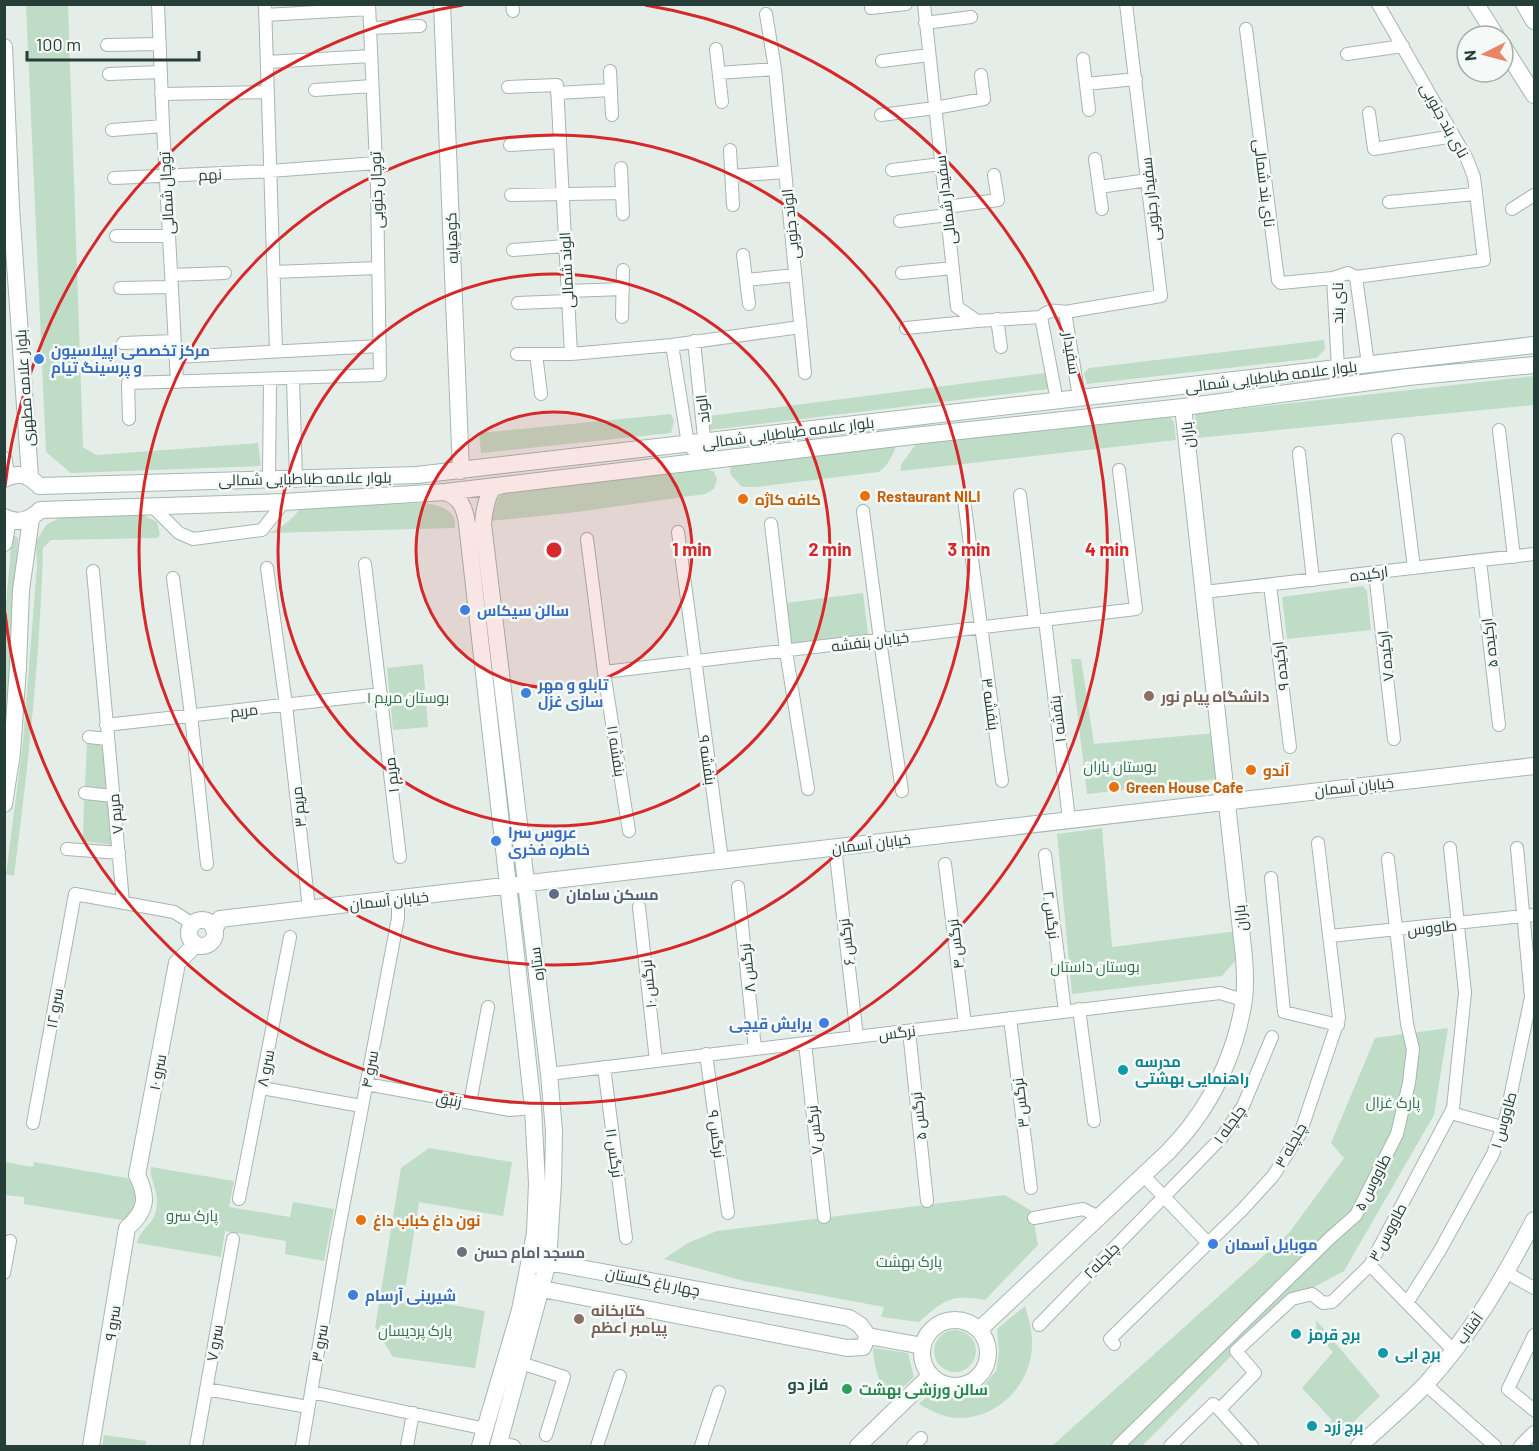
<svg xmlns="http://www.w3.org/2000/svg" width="1539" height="1451" font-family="Barlow,Cairo,sans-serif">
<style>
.green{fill:#bfdcc7}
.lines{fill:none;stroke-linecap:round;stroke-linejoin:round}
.street-casing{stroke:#a8b5b0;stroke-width:14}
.secondary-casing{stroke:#a4b8b1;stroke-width:18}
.street{stroke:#fff;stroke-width:12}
.secondary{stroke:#fff;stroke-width:16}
.ring{fill:none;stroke:#d62828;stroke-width:3}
.shop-dot{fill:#3f7fe0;stroke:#f5f9f7;stroke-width:2}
.food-dot{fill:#e8710a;stroke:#f5f9f7;stroke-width:2}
.education-dot{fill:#8d6e63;stroke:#f5f9f7;stroke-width:2}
.service-dot{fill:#5c6f8a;stroke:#f5f9f7;stroke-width:2}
.culture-dot{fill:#0f9aa8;stroke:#f5f9f7;stroke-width:2}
.worship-dot{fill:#6b7280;stroke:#f5f9f7;stroke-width:2}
.leisure-dot{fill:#2e9e5b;stroke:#f5f9f7;stroke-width:2}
.labels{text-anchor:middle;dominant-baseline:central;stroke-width:5;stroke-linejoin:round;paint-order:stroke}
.street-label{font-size:15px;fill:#253e37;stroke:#f5f9f7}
.shop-label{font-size:15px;font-weight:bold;fill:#366cbe;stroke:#f5f9f7;text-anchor:start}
.food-label{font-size:15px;font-weight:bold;fill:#c56008;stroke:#f5f9f7;text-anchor:start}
.education-label{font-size:15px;font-weight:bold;fill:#785e54;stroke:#f5f9f7;text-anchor:start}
.park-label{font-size:15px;fill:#327249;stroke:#f5f9f7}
.service-label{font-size:15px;font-weight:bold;fill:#4e5e75;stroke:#f5f9f7;text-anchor:start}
.culture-label{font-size:15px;font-weight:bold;fill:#0d838f;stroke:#f5f9f7;text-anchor:start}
.worship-label{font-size:15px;font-weight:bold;fill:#5b616d;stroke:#f5f9f7;text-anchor:start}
.leisure-label{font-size:15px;font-weight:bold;fill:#27864d;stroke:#f5f9f7;text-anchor:start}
.neighbourhood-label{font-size:16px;font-weight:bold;fill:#224f43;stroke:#f5f9f7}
.centre{fill:#d62828;stroke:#f5f9f7;stroke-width:3}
.ring-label{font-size:18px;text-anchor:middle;font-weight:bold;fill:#d62828;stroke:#f5f9f7;stroke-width:5;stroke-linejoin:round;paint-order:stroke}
</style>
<rect width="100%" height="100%" fill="#e5ede9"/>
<path class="green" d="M26 5H68L83 447 96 455 258 443 261 466 71 473 46 452Z
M1324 340 1325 349 1317 358 1087 384 1084 373 1089 368Z
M1046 373 1049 389 710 430 708 416Z
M1534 376V405L1197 438 1195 414Z
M671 414 674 421 671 433 481 453 479 433Z
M1169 415 1174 422 1176 440 901 471V465L918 441Z
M889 446H896C892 457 888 465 879 472L755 487H742L730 474 731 465Z
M703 467 714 472 717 479 714 489 705 494 569 513 490 521 498 498 507 491Z
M426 503C441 506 457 510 455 528L269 533C282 527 295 519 301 506Z
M143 515 157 522 160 534 158 538 51 540 43 548C40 658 28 766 14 876L6 874 23 742 37 566 36 542 46 525 61 517Z
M12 534 18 538 15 616 5 770 4 629Z
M1363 586 1367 591 1371 630 1287 639 1282 597Z
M863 593 868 634 791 644 786 603Z
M1071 659H1081L1094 744 1215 733 1218 779 1087 794Z
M423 664 428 727 393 730 387 668Z
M87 740 105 744 109 791 85 788Z
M84 798 110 802 113 845 83 841Z
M1102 828 1112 947 1237 931 1235 961 1222 976 1072 994 1057 834Z
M1448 1028 1434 1115 1344 1271 1292 1299 1236 1351 1142 1446H1052L1289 1233 1344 1158 1331 1143 1375 1038Z
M429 1148 512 1162 503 1216 419 1202 404 1296 485 1311 475 1368 393 1357 375 1328 401 1168Z
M5 1162 33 1167 34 1162 127 1178C139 1190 137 1199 133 1214L122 1220 24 1204V1197L5 1195Z
M151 1167 234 1181 229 1207 290 1217 293 1202 334 1209 324 1261 285 1254 286 1241 225 1231 221 1257 137 1243C139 1230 154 1224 156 1210 160 1190 149 1181 151 1167Z
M1005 1195 1032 1211 1038 1245 985 1300C951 1294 945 1299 919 1322L881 1317 884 1307 744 1281 664 1259 688 1243 717 1231Z
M1025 1306C1029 1320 1033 1333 1032 1347 1030 1386 997 1418 959 1418 945 1418 931 1411 919 1404L935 1389 957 1395 979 1391 996 1371 999 1352 997 1329Z
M1316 1320 1380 1396 1340 1435 1329 1425 1332 1420 1302 1388 1333 1352 1317 1335Z
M934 1351a21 21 0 1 1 42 0a21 21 0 1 1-42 0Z
M873 1348 908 1353 914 1377 890 1400C879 1382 874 1368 873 1348Z
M104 1435 146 1441 145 1446H102Z"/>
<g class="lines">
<defs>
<path id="street" d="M158 4 163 126 177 382
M265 4 276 351
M512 4 513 11
M924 4 957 307 977 321 1041 317
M871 8 906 4
M766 14 775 69 805 373
M265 15 369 9
M925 23 971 17
M370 28 420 26
M1246 29 1278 280 1281 283 1333 278
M107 45 160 44
M716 49 722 102
M1347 54 1403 46
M1083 59 1089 110
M882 61 929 55
M267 62 371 56
M610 71 612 115
M719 73 775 69
M109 74 161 72
M1086 84 1136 79
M508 87 557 85 571 354
M315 90 372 86
M557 93 611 90
M161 94 268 92
M1369 113 1374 149 1454 136
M881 115 935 108 984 99 981 75
M112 130 163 126
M510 145 560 142
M730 150 733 205
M1095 159 1102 209
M621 168 623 214
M892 170 941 164
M732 176 785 172
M114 178 270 171 376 163
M1099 187 1148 180
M511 195 622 193
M1389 202 1475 194
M946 207 998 200 994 175
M1512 209 1534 195
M900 221 947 215
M116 236H169
M513 250 565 246
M743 255 749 304
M273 272 378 268
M902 273 953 268
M171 275 225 273
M1356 277 1484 260 1474 177 1467 159 1378 4
M746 280 795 275
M120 288 172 287
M567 291 623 289
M518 303 568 301
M1065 312 1161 296 1126 4
M622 317 623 270
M997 319 1001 347
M906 328 977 321
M694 341 705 447
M123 343 175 341
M672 345 688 444 703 461
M517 354H571L672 345 800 327
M536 354 541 394
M175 357 380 346
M1338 368 1333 278 1348 273 1356 277 1368 364
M293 378 296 479
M1057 401 1041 317C1049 309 1055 310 1065 312L1079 397
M129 419 128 383 380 375 377 187 369 4
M1499 430 1514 557
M1398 440 1414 568
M1299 453 1313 580
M269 479 270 379
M1020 495 1035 621
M964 500 1002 781
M153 507 179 533 193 539 262 530 284 502
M863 511 880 640 902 791
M771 524 786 651 808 789
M678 532 722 860
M587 539 604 672 629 831
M1480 561 1499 725
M365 564 400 857
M267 568 286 705 309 908
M93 571 123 902
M1375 573 1394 739
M173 578 191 715 207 864
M1270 585 1290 747
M1204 592 1534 554
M1045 620 1069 819
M604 672 1136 609 1119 470
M106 725 381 694
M89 737 107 739
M85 793 113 796
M835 847 857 1037
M67 849 119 853
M1045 855 1065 1011
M945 864 965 1024
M1271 878 1284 1012 1338 1025
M738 887 755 1049
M639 907 656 1061
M1330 936 1534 915
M1079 1009 1094 1121
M1010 1018 1031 1188
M909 1031 927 1201
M805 1043 824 1217
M706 1054 728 1213
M604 1067 626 1238
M549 1074 1220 993 1243 1000
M366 1084 510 1110 533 1108
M262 1088 361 1106
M470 1103 488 1007
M1451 1113 1502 1127
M33 1123 75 894 174 912 193 924
M1143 1175 1208 1243
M239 1199 290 937
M1034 1218 1083 1209 1099 1217
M1370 1265 1453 1350
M4 1273 10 1241
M1507 1273 1534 1288
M1407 1303 1439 1252 1493 1154 1506 1117 1531 997 1517 848
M1039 1325 1222 1137 1243 1106 1272 1037
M1534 1335 1508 1389 1534 1410
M1114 1344 1110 1339 1242 1210 1273 1176 1300 1134 1339 1018 1318 843
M521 1363 564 1377 546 1435
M1425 1384 1495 1446
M206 1389 308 1407
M311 1392 486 1429
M1218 1408 1220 1409 1255 1373 1236 1351 1292 1299 1312 1294 1323 1303 1332 1302 1370 1265 1453 1108 1465 993 1450 848
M1218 1408 1252 1446
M499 1442 514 1446
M196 1446 233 1239
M302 1446 337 1239 398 918V899
M407 1446 413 1413
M597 1446 620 1376
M701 1446 719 1392
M913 1446 921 1438
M1118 1446 1330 1238 1356 1215 1397 1134 1409 1083 1413 1049 1407 1024 1388 859
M1170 1446 1213 1404 1218 1408
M1520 1446 1534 1432"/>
<path id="secondary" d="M442 4 461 471
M1476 4 1496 36
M1524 4 1534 21
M1503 46 1534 95
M4 47 11 207 30 477
M4 460 6 478
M4 479C16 473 26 473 36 483
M39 486 417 475 1534 345
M445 492C461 497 465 509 467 524L522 1008 533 1108 537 1183 535 1233 520 1310 480 1446
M40 510 284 502 445 492 913 436 1183 407 1408 377 1534 365
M4 517C17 524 28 521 38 512
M4 543 8 519
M4 804 12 753 18 667 21 590 31 519
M189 933a13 13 0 1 1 26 0a13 13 0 1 1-26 0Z
M214 930 220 919 1534 766
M540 1266 548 1262 849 1318 860 1325 868 1336
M535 1282 542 1289 847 1348 863 1347 868 1336 923 1346
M922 1353a33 33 0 1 1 66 0a33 33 0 1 1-66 0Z
M979 1330 1168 1152C1176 1143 1185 1134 1192 1124 1219 1089 1238 1042 1244 999 1246 985 1245 971 1244 957L1183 407
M91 1446 127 1228C147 1211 148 1197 137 1175L177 963 196 944
M498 1446 548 1262 553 1183 554 1131 549 1074 483 524C484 510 486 499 493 487L500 486
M858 1446 931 1375
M1359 1446C1381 1426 1405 1406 1426 1384 1471 1335 1504 1278 1534 1220"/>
</defs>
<use href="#street" class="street-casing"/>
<use href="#secondary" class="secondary-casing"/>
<use href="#street" class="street"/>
<use href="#secondary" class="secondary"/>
</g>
<circle cx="554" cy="550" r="138" fill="#d62828" fill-opacity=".12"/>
<g class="ring">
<circle cx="554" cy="550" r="138"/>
<circle cx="554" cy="550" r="276"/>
<circle cx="554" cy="550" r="415"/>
<path d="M5 487A553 553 0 0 1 463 5M645 5A553 553 0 1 1 5 613"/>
</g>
<g class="shop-dot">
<circle cx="39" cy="359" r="6"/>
<circle cx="465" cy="610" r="6"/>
<circle cx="526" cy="693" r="6"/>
<circle cx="496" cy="841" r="6"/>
<circle cx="824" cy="1023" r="6"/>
<circle cx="1213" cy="1244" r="6"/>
<circle cx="353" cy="1295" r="6"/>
</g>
<g class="food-dot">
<circle cx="865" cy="496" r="6"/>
<circle cx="743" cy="499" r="6"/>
<circle cx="1251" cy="770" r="6"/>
<circle cx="1114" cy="787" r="6"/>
<circle cx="361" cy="1220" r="6"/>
</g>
<g class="education-dot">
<circle cx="1149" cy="696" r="6"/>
<circle cx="579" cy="1319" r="6"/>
</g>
<circle class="service-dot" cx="554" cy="894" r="6"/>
<g class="culture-dot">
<circle cx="1123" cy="1070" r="6"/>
<circle cx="1296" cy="1334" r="6"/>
<circle cx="1383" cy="1353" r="6"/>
<circle cx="1312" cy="1426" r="6"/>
</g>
<circle class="worship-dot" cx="462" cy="1252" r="6"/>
<circle class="leisure-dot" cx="847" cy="1389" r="6"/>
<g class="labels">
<g class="street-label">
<text transform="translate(1445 120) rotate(61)">نای بند جنوبی</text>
<text transform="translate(210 174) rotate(-3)">نهم</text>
<text transform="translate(1265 183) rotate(83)">نای بند شمالی</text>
<text transform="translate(376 190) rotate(-92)">توچال جنوبی</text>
<text transform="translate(166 193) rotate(-93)">توچال شمالی</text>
<text transform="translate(1150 199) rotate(-96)">سفیدار جنوبی</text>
<text transform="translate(945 200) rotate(-97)">سفیدار شمالی</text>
<text transform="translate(790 224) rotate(-96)">الوند جنوبی</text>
<text transform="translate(451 238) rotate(-92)">کوهپایه</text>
<text transform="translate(566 270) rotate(-93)">الوند شمالی</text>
<text transform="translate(1337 303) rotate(-90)">نای بند</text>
<text transform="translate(1072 353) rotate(81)">سفیدار</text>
<text transform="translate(1271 376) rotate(-7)">بلوار علامه طباطبایی شمالی</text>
<text transform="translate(24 388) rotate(-94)">بلوار علامه مطهری</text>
<text transform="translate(702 409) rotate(-97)">الوند</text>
<text transform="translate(788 432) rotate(-7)">بلوار علامه طباطبایی شمالی</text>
<text transform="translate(1187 435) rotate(-96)">باران</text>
<text transform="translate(305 478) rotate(-1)">بلوار علامه طباطبایی شمالی</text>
<text transform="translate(1369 573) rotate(-7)">ارکیده</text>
<text transform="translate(870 641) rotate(-7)">خیابان بنفشه</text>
<text transform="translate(1489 643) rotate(-97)">ارکیده ۵</text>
<text transform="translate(1385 656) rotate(-96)">ارکیده ۷</text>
<text transform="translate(1280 666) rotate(-97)">ارکیده ۹</text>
<text transform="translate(991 704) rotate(82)">بنفشه ۳</text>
<text transform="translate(244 710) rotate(-6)">مریم</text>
<text transform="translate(1057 719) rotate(-97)">بنفشه ۱</text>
<text transform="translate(617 751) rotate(81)">بنفشه ۱۱</text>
<text transform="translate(708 760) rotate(82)">بنفشه ۹</text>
<text transform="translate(391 775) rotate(-97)">مریم ۱</text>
<text transform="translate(1354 786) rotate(-6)">خیابان آسمان</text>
<text transform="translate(298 807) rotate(-96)">مریم ۳</text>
<text transform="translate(115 814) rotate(-96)">مریم ۷</text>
<text transform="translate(871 843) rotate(-7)">خیابان آسمان</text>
<text transform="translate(389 900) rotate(-6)">خیابان آسمان</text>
<text transform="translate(1052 915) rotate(83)">نرگس ۲</text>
<text transform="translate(1240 918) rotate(-96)">باران</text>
<text transform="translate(1432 927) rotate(-6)">طاووس</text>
<text transform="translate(846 942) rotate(-97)">نرگس ۶</text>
<text transform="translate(955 944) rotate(-97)">نرگس ۴</text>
<text transform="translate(536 964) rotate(-97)">ستاره</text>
<text transform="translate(747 968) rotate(-96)">نرگس ۸</text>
<text transform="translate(648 984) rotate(-96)">نرگس ۱۰</text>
<text transform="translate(54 1008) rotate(-80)">سرو ۱۲</text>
<text transform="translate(897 1032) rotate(-7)">نرگس</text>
<text transform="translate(265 1068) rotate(-79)">سرو ۸</text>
<text transform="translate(369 1069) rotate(-79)">سرو ۴</text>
<text transform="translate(157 1072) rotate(-79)">سرو ۱۰</text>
<text transform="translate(449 1099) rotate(11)">زنبق</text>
<text transform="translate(1020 1103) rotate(-97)">نرگس ۳</text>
<text transform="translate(918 1116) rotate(-96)">نرگس ۵</text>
<text transform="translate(1503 1120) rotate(-74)">طاووس ۱</text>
<text transform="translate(1229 1124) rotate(-54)">چلچله ۱</text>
<text transform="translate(814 1130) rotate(-96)">نرگس ۷</text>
<text transform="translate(717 1134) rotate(82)">نرگس ۹</text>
<text transform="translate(1290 1145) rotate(-61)">چلچله ۳</text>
<text transform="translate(615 1153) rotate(82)">نرگس ۱۱</text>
<text transform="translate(1372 1182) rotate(-63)">طاووس ۵</text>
<text transform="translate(1387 1232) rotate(-62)">طاووس ۳</text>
<text transform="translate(1101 1260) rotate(-46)">چلچله۲</text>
<text transform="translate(653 1281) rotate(11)">چهار باغ گلستان</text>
<text transform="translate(112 1323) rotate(-81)">سرو ۹</text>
<text transform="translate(1469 1328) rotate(-54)">آفتاب</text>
<text transform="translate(214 1343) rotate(-80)">سرو ۷</text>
<text transform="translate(319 1343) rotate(-80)">سرو ۳</text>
</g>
<g class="shop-label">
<text x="51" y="350">مرکز تخصصی اپیلاسیون<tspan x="51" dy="17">و پرسینگ تیام</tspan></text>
<text x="477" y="610">سالن سیکاس</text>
<text x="538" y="684">تابلو و مهر<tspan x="538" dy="17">سازی غزل</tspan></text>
<text x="508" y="832">عروس سرا<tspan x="508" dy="17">خاطره فخری</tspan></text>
<text x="812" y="1023" text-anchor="end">یرایش قیچی</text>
<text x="1225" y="1244">موبایل آسمان</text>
<text x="365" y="1295">شیرینی آرسام</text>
</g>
<g class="food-label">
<text x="877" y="496">Restaurant NILI</text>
<text x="755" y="499">کافه کاژه</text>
<text x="1263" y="770">آندو</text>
<text x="1126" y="787">Green House Cafe</text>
<text x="373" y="1220">نون داغ کباب داغ</text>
</g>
<g class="education-label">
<text x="1161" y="696">دانشگاه پیام نور</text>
<text x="591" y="1310">کتابخانه<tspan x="591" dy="17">پیامبر اعظم</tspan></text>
</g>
<g class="park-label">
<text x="408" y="697">بوستان مریم ۱</text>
<text x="1120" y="766">بوستان باران</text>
<text x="1095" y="966">بوستان داستان</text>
<text x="1393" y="1102">پارک غزال</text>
<text x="192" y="1215">پارک سرو</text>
<text x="909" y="1261">پارک بهشت</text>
<text x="415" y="1330">پارک پردیسان</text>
</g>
<g class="service-label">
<text x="566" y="894">مسکن سامان</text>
</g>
<g class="culture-label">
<text x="1135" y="1061">مدرسه<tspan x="1135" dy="17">راهنمایی بهشتی</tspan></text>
<text x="1308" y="1334">برج قرمز</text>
<text x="1395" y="1353">برج ابی</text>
<text x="1324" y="1426">برج زرد</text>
</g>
<g class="worship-label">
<text x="474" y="1252">مسجد امام حسن</text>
</g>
<g class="leisure-label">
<text x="859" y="1389">سالن ورزشی بهشت</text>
</g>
<g class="neighbourhood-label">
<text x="808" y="1383">فاز دو</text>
</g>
</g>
<circle cx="554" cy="550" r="9" class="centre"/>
<g class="ring-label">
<text x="692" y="556">1 min</text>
<text x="830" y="556">2 min</text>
<text x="969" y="556">3 min</text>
<text x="1107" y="556">4 min</text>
</g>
<rect width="1539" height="1451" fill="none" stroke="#253e37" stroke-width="12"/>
<g transform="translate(1485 54) rotate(264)"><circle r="28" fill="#f5f9f7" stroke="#a2aeaa" stroke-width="1.5"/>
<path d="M0-4.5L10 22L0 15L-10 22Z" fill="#e98567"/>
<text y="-9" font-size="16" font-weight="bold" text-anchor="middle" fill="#253e37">N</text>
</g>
<path d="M27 51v9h172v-9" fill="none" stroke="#253e37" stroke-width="3"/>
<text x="36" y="51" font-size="18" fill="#253e37" stroke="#f5f9f7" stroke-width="4.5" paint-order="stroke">100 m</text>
</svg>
